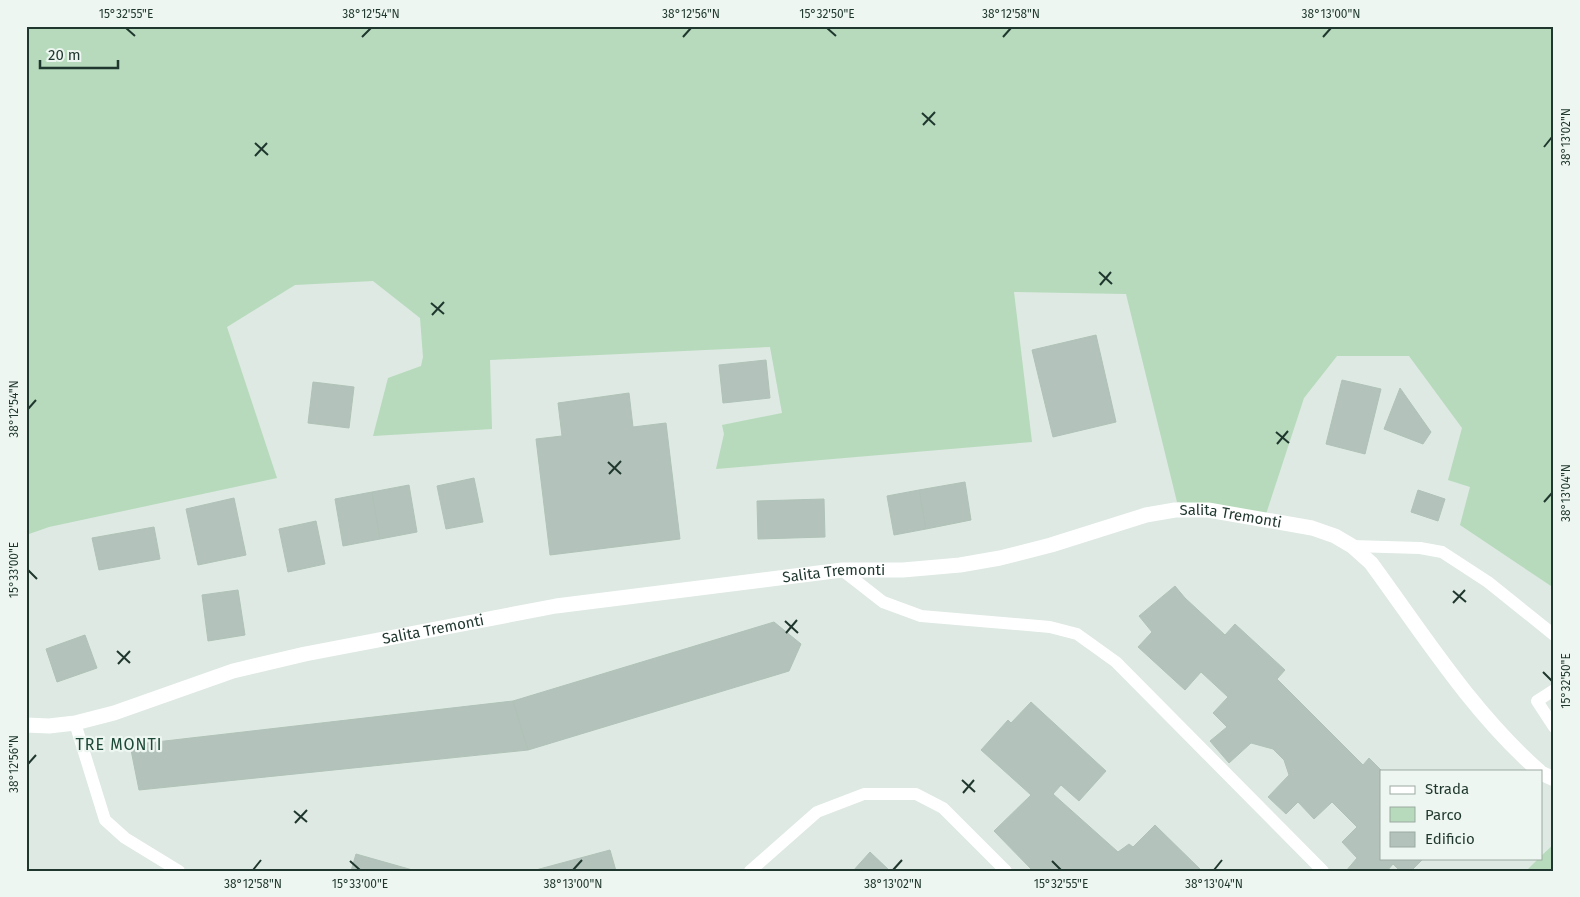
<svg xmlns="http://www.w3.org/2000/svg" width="1580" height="897" font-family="'Fira Sans',sans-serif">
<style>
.green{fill:#b6dabb}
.building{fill:#b3c3bb;stroke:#b0c2b8}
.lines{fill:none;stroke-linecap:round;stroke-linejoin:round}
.lane{stroke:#fff;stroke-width:12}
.street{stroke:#fff;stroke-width:15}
.ticks{fill:none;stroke:#1f372e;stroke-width:2}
.labels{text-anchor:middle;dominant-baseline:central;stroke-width:4.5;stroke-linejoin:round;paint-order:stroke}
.street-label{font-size:15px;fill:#1f372e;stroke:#edf6f0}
.neighbourhood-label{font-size:16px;letter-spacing:1px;fill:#1c4838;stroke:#edf6f0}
.neatline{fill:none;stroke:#1f372e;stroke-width:2}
.ticks-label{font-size:12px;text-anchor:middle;fill:#1f372e}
</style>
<rect width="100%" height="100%" fill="#dde9e2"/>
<path class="green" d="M26 26H1554V588L1460 525 1470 487 1448 480 1462 428 1409 356H1337L1304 398 1266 514 1177 502 1126 294 1014 292 1032 442 716 469 724 434 722 425 782 413 770 347 490 360 492 429 373 436 388 378 421 366 423 357 420 318 373 281 295 285 227 327 277 478 49 527 26 535Z
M1554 844V871H1526L1539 858H1541V856Z"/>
<path class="building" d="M1096 335 1116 422 1053 437 1032 350Z
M766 360 770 398 723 403 719 365Z
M1342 380 1381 389 1365 454 1326 444Z
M313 382 354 387 349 428 308 423Z
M1400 388 1431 432 1423 444 1384 429Z
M629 393 633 427 666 423 680 539 550 555 536 439 562 436 558 403Z
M474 478 483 522 446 529 437 486Z
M965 482 971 520 926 529 919 490Z
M409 485 417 532 380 539 372 492Z
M919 490 926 529 894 535 887 496Z
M1418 490 1445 499 1438 521 1411 512Z
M372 492 380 539 343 546 335 499Z
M234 498 246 555 198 565 186 509Z
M824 499 825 537 758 539 757 501Z
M316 521 325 564 288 572 279 529Z
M154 527 160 559 99 570 92 538Z
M1175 586 1185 598 1225 635 1235 624 1285 670 1277 679 1363 765 1369 758 1382 771 1381 858H1424L1411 871H1400L1393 864 1387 871H1346L1357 858 1342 842 1357 827 1332 802 1314 819 1298 802 1286 814 1268 797 1289 775 1284 760 1273 749 1251 743 1229 763 1210 741 1227 727 1213 713 1228 697 1201 672 1185 690 1138 647 1152 632 1139 616Z
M238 590 245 635 208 641 202 595Z
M774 622 801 644 789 671 528 750 513 701Z
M85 635 97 668 57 682 46 649Z
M513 701 528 750 139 790 130 745Z
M1031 702 1106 771 1079 801 1061 785 1053 794 1118 852 1129 844 1133 847 1155 825 1202 871H1033L994 831 1031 795 981 750 1008 720 1011 723Z
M610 850 616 871H532Z
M870 852 890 871H853Z
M356 854 416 871H351Z"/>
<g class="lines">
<path class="lane" d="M1352 546 1420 548 1442 552 1488 582 1554 635
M842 570 883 602 921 616 1050 627 1077 634 1116 662 1323 871
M1554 690 1537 701 1554 727
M75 723 105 820 125 838 179 871
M750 871 817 812 864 794H916L943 808 1006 871"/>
<g class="street">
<path id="s1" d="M26 725 49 726 75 723 114 713 233 671 305 654 556 606 842 570H903L960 565 1000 558 1051 545 1146 515 1175 510H1208L1312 528 1335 536 1352 546 1371 563C1423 634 1472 712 1539 771"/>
<path d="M1541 773 1554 779"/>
</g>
</g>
<path class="ticks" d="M126 28 135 36M827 28 836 36M362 37 371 28M683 37 691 28M1003 37 1011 28M1323 37 1331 28M922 113 935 125M923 125 935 112M255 143 268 155M1544 147 1552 137M255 156 267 143M1099 272 1112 284M1100 285 1111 272M431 303 444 314M432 315 444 302M28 409 36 400M1276 432 1289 443M1277 444 1288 431M608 462 621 474M609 474 621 461M1544 502 1552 493M28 570 37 579M1453 591 1466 602M1453 603 1465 590M785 621 798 633M786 633 797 620M117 651 130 663M118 664 130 651M1543 672 1552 681M28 764 36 755M962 780 975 792M963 793 974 780M294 811 307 822M295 823 307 810M350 861 360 870M1052 861 1061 870M253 870 261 860M573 870 582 860M893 870 902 860M1214 870 1222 860"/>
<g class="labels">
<g class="street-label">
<text stroke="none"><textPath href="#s1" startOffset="1230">Salita Tremonti</textPath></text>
<text stroke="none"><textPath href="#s1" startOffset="825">Salita Tremonti</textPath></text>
<text stroke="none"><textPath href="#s1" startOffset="420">Salita Tremonti</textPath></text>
</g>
<g class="neighbourhood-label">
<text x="119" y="744">TRE MONTI</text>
</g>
</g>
<rect width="1580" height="897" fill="none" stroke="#edf6f0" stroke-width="55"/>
<rect x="1380" y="770" width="162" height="90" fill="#edf6f0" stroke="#9baaa2"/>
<rect x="1390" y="786" width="25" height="8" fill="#ffffff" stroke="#9baaa2"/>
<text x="1425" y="794" font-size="15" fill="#1f372e">Strada</text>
<rect x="1390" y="807" width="25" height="15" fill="#b6dabb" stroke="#9baaa2"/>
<text x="1425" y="820" font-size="15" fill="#1f372e">Parco</text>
<rect x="1390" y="832" width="25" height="15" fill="#b3c3bb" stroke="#9baaa2"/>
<text x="1425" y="844" font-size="15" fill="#1f372e">Edificio</text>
<path d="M40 60v8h78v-8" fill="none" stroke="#1f372e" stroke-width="2.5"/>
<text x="48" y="60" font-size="15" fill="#1f372e" stroke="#edf6f0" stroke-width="4" paint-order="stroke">20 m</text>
<rect x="28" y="28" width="1524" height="842" class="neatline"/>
<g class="ticks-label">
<text x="126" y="18">15°32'55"E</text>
<text x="371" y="18">38°12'54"N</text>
<text x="691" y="18">38°12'56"N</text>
<text x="827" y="18">15°32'50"E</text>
<text x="1011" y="18">38°12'58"N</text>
<text x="1331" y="18">38°13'00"N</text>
<text transform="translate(1566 137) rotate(-90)" y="4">38°13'02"N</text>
<text transform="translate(14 409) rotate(-90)" y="4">38°12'54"N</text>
<text transform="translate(1566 493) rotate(-90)" y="4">38°13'04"N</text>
<text transform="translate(14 570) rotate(-90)" y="4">15°33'00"E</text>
<text transform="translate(1566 681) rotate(-90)" y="4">15°32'50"E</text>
<text transform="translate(14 764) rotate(-90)" y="4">38°12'56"N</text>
<text x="253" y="888">38°12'58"N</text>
<text x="360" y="888">15°33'00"E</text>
<text x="573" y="888">38°13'00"N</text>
<text x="893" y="888">38°13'02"N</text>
<text x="1061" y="888">15°32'55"E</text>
<text x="1214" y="888">38°13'04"N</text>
</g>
</svg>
